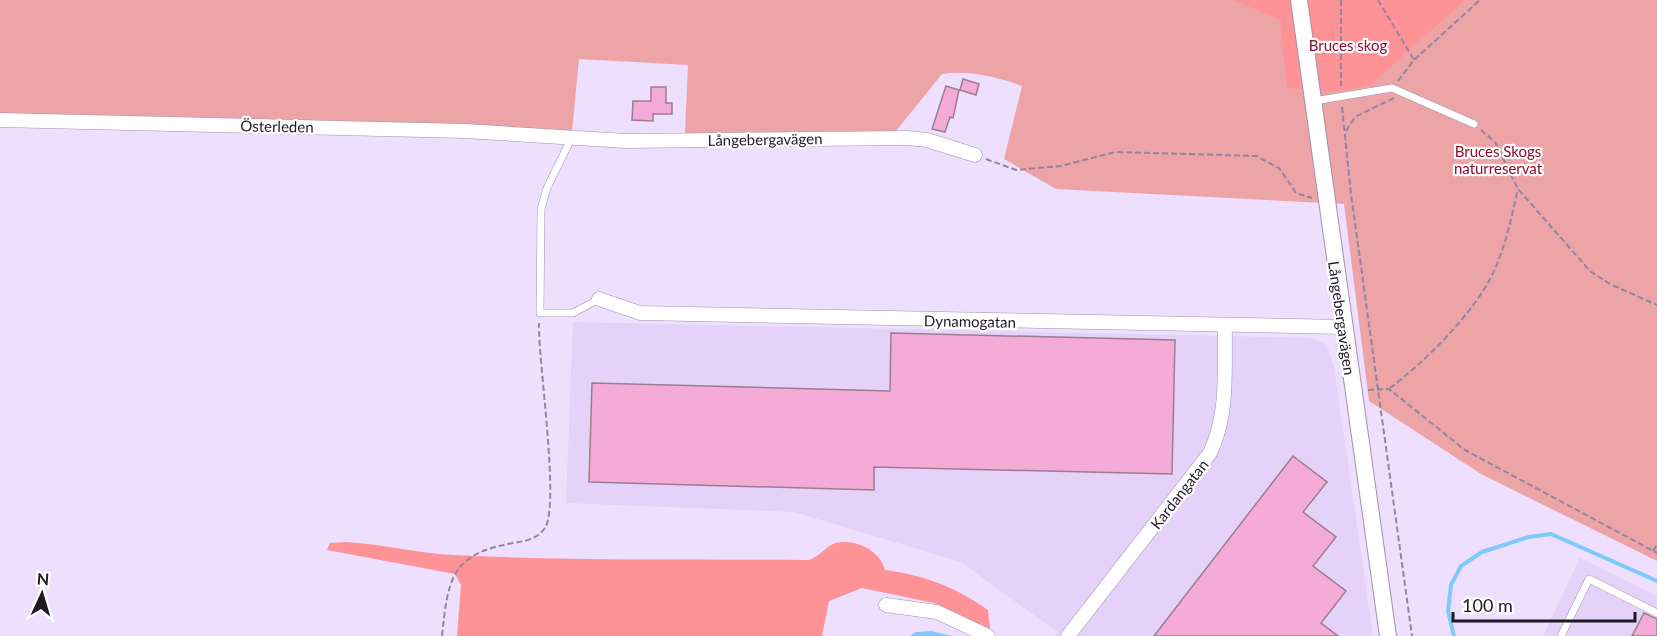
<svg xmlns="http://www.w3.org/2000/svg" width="1657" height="636" font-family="Lato,sans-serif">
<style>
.built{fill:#e5d2f8}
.green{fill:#eca4a6}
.forest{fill:#fd9297}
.water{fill:#80c9fc}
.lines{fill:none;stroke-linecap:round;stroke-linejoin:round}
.stream{stroke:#80c9fc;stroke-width:4}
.building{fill:#f5abd7;stroke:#9c7d8f;stroke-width:1.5}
.service-casing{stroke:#a091ae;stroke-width:8}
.minor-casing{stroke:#a091ae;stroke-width:15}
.tertiary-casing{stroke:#a091ae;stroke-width:18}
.path{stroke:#92869d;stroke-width:2;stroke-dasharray:6 3;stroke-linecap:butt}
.service{stroke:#fff;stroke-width:7}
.minor{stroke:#fff;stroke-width:14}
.tertiary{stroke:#fff;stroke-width:16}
.labels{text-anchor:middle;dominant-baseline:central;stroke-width:4.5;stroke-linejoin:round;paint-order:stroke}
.park-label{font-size:15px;fill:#8f0d2a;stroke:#fff}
.street-label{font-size:15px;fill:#1f1924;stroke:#fff}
</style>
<rect width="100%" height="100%" fill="#efdffe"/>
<path class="built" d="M573 322 1313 338 1327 345 1334 367 1373 636H1054L1057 632 961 562 794 512 566 503Z
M1580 558 1657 596V636H1543Z"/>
<path class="green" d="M0 0H1657V561L1481 474 1369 401 1344 204 1056 189 1004 159 1022 86C997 77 969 70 942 74L896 131 685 133 688 65 579 59 572 131 0 118Z"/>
<path class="forest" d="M1234 0H1465L1373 83C1346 95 1316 90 1287 88L1280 20Z
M345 542C382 544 416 553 453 555 571 561 690 559 809 560 819 557 824 548 833 544 853 537 880 550 885 570 923 575 956 587 988 610L990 629 934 603 862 588 829 601 822 636H457L461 585 455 574 327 550 330 543Z"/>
<path class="water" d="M931 631 952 636H910L916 632Z"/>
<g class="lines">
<path class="stream" d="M1454 636 1448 611 1451 585 1461 566 1482 552 1529 537 1551 534 1657 581"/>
</g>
<path class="building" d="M963 79 979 84 976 95 960 90Z
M946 86 959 90 953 118 950 117 945 132 932 129Z
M651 87H666V103H672V114H653V121L632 120 633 101H651Z
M891 333 1175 340 1172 474 874 467V490L589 482 592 383 890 391Z
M1293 456 1327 482 1303 512 1336 537 1313 566 1346 591 1321 623 1338 636H1154Z
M1644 613 1657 619V636H1632Z"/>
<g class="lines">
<defs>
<path id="service" d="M1314 101 1392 88 1474 124
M572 137 547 188 541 209 540 313H573L599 299
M1561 636 1589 579 1657 613"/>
<path id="minor" d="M0 120 465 131 626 141 907 138 927 140 975 155
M599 299 640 313 1343 327
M886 605 937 612 988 636
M1068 636 1210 453C1229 413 1224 370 1225 327"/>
<path id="tertiary" d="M1299 0 1388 636"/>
</defs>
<use href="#service" class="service-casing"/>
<use href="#minor" class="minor-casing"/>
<use href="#tertiary" class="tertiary-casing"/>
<path class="path" d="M1341 0V86
M1378 0 1414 60
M1398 81 1414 60 1480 0
M1342 107 1351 194 1412 636
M1481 130 1495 142 1518 189 1590 271 1610 284 1657 305
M1346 131 1355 117 1394 98
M986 159 1016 170 1061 166 1115 152 1256 156 1279 168 1296 193 1312 198
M1390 388C1427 360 1480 308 1497 264 1507 240 1512 215 1518 189
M1368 390 1389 389 1465 450 1657 553
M1653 551 1657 545
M442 636C448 580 450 554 513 543 526 541 537 539 545 528 560 504 538 361 539 323"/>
<use href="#service" class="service"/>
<use href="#minor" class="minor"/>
<use href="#tertiary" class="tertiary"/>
</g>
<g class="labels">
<g class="park-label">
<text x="1348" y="45">Bruces skog</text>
<text x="1498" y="151">Bruces Skogs<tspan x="1498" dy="17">naturreservat</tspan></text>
</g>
<g class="street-label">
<text transform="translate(277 126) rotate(1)">Österleden</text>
<text transform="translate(765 139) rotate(-1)">Långebergavägen</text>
<text transform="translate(1342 318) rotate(82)">Långebergavägen</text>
<text transform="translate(970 321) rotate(1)">Dynamogatan</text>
<text transform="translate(1179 494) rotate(-52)">Kardangatan</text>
</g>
</g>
<g transform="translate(42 594) rotate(4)" stroke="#ffffff" stroke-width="4.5" paint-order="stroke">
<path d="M0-4.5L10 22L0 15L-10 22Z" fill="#1f1924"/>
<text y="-9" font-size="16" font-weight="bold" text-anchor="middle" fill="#1f1924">N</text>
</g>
<path d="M1453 612v9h182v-9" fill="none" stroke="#1f1924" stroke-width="3"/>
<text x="1462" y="612" font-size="18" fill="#1f1924" stroke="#ffffff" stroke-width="4.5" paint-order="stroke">100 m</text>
</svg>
